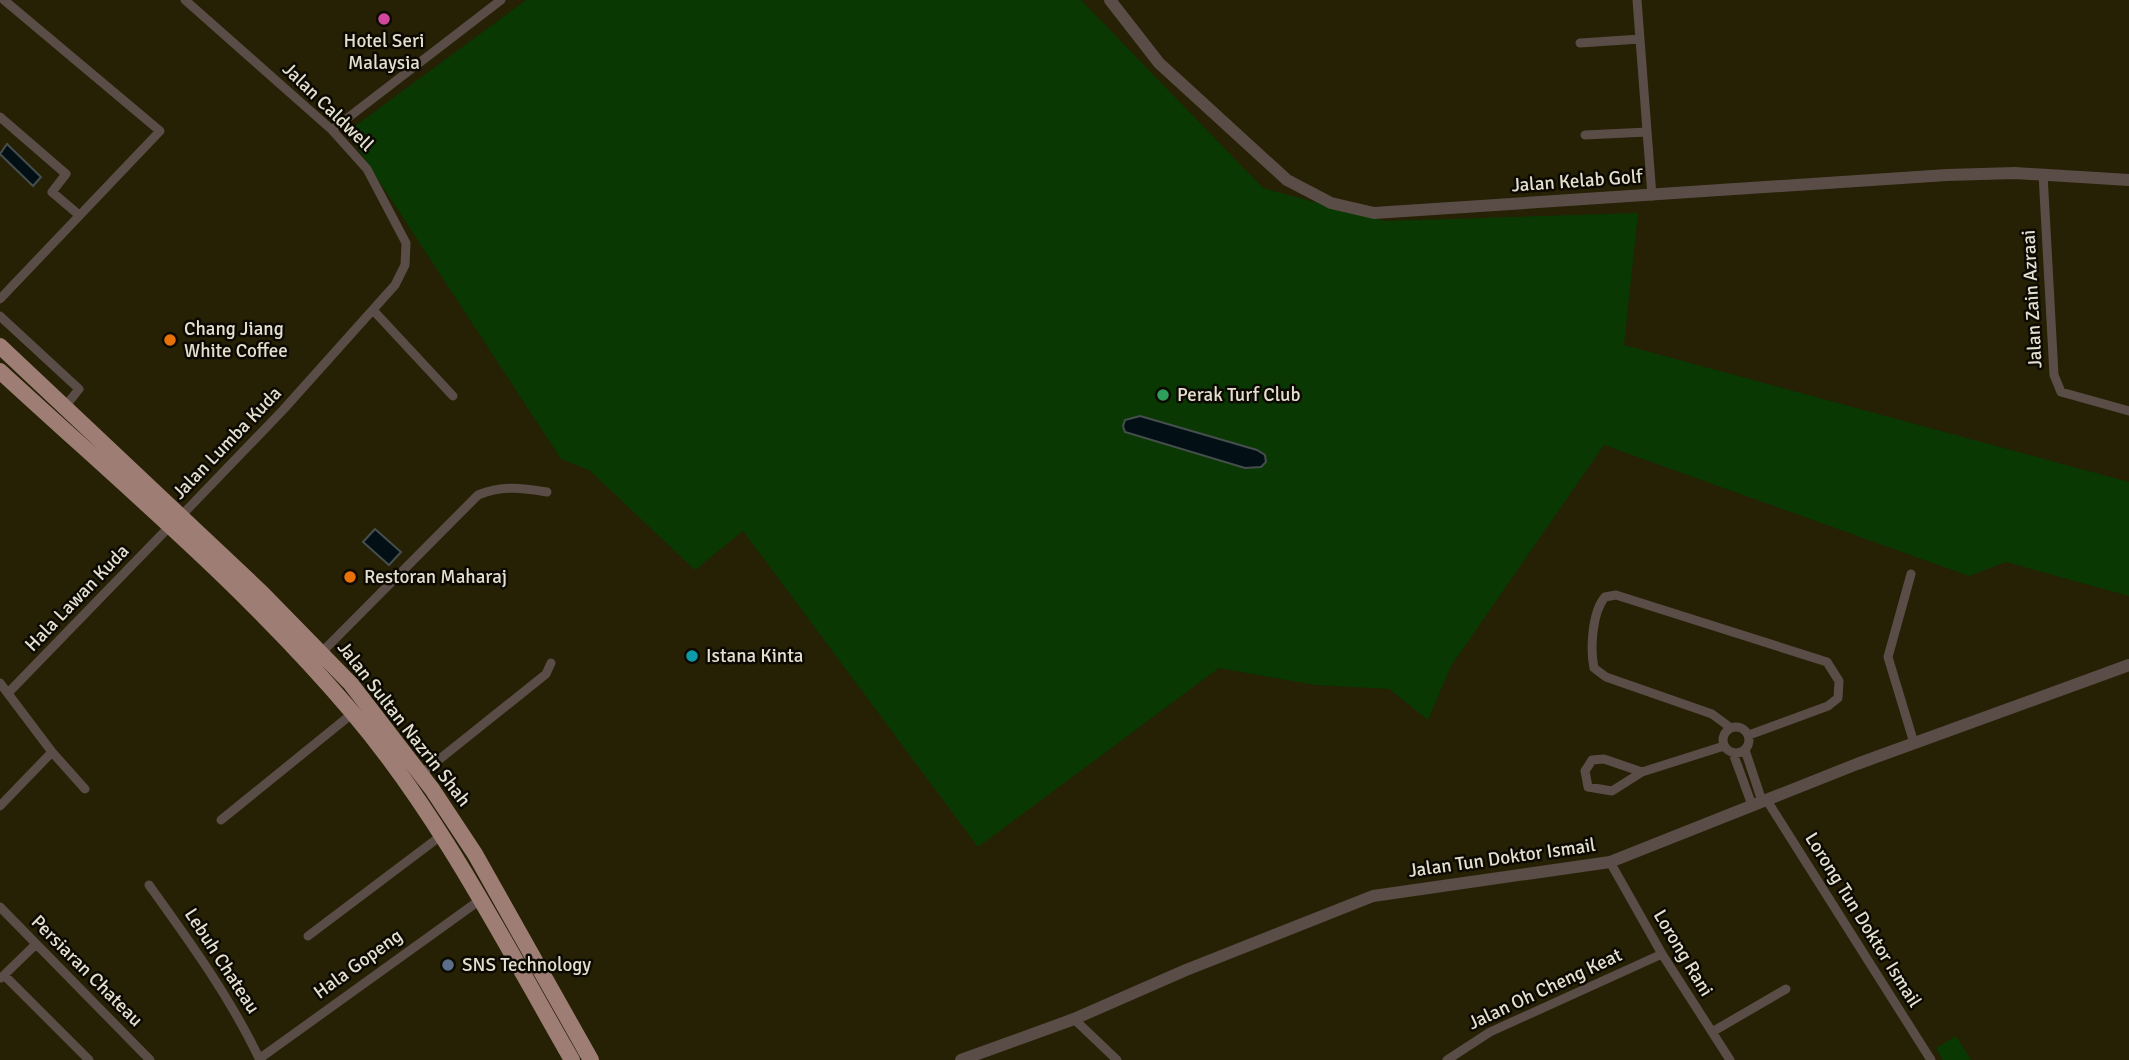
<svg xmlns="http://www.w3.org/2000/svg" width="2129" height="1060" font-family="Signika,sans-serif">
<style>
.green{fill:#093803}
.water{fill:#021016;stroke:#464e4e;stroke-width:2}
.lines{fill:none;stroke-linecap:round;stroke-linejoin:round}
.minor{stroke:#5a4c47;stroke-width:9}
.tertiary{stroke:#5a4c47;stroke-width:12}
.trunk{stroke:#9e7e74;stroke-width:16}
.hotel-dot{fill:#d1479c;stroke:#0c0a02;stroke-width:2.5}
.food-dot{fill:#e8710a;stroke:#0c0a02;stroke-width:2.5}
.leisure-dot{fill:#2e9e5b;stroke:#0c0a02;stroke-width:2.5}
.culture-dot{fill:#0f9aa8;stroke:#0c0a02;stroke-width:2.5}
.service-dot{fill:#5c6f8a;stroke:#0c0a02;stroke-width:2.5}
.labels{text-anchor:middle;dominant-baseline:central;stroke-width:5;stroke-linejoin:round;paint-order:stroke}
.poi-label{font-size:19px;fill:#e4e0d0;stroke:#0c0a02;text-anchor:start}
.street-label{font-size:19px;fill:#e4e0d0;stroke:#0c0a02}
</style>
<rect width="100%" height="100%" fill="#262004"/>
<path class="green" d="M526 0H1081L1263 188 1385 221 1638 213 1624 345 2129 482V596L2006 562 1969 576 1604 445 1451 666 1428 720 1389 689 1315 685 1219 668 978 847 743 531 695 570 589 470 561 459 347 132Z
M1956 1036 1971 1060H1943L1936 1048Z"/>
<path class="water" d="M7 144 41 177 33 186 0 154Z
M1140 416 1257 450 1265 455 1266 462 1261 467 1245 468 1125 432 1123 426 1125 420Z
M375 529 401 552 389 565 363 542Z"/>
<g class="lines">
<path class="minor" d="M1637 0 1652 196
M1580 43 1640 39
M0 117 66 174 52 192 79 215
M332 130 501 0
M1585 135 1647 132
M2043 174 2054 375 2061 392 2129 411
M0 299 160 131 4 0
M373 310 453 396
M0 316 79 389 64 408
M181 516 283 410 395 285 405 265 406 243 367 169 332 130 185 0
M1911 574 1888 657 1914 743
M322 652 478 495C502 485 523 488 547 492
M0 683 52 752 0 806
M9 692 169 527
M1723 740a13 13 0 1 1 26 0a13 13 0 1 1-26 0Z
M1731 728 1712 714 1606 677 1594 668C1590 649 1592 612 1605 597L1616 595 1827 662 1839 681 1838 698 1828 706 1749 735
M1745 750 1762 801
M52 752 85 789
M1733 753 1752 805
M1642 772 1604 759 1592 760 1585 771 1588 787 1612 791 1642 772 1724 746
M421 774 546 674 551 663
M1766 799 1931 1060
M221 820 353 713
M1610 862 1662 954 1730 1060
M149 885C190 942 230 997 260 1060
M0 907 150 1060
M308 936 442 835
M4 975 89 1060
M1 978 35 945
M1074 1019 1117 1060
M1712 1032 1786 989
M259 1059 480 900
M1447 1060 1490 1032 1662 954"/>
<path class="tertiary" d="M1110 0 1159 63 1287 180 1331 203 1374 213 1947 175 2015 173 2129 180
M961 1060 1074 1019 1186 970 1373 896 1610 862 1857 764 2129 665"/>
<path class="trunk" d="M0 346 262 593 351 684 432 789 475 854 591 1060
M0 371C119 481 247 588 352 712 441 817 504 942 572 1060"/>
</g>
<circle class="hotel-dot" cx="384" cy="19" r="7"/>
<g class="food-dot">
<circle cx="170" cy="340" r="7"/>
<circle cx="350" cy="577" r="7"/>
</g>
<circle class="leisure-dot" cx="1163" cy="395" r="7"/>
<circle class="culture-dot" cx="692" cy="656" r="7"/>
<circle class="service-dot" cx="448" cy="965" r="7"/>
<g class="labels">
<g class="poi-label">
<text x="384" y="41" text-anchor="middle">Hotel Seri<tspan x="384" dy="22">Malaysia</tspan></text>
<text x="184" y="329">Chang Jiang<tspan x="184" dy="22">White Coffee</tspan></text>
<text x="1177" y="395">Perak Turf Club</text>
<text x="364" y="577">Restoran Maharaj</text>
<text x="706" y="656">Istana Kinta</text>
<text x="462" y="965">SNS Technology</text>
</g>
<g class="street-label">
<text transform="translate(328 107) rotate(44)">Jalan Caldwell</text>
<text transform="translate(1577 181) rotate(-4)">Jalan Kelab Golf</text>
<text transform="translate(2032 299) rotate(-93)">Jalan Zain Azraai</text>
<text transform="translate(227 443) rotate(-46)">Jalan Lumba Kuda</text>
<text transform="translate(77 598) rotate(-46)">Hala Lawan Kuda</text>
<text transform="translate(404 724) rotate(52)">Jalan Sultan Nazrin Shah</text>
<text transform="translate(1502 858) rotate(-8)">Jalan Tun Doktor Ismail</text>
<text transform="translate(1863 920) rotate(58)">Lorong Tun Doktor Ismail</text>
<text transform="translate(1683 953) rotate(59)">Lorong Rani</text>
<text transform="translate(222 961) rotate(57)">Lebuh Chateau</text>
<text transform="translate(358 964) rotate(-36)">Hala Gopeng</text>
<text transform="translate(87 971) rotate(45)">Persiaran Chateau</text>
<text transform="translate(1545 989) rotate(-25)">Jalan Oh Cheng Keat</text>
</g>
</g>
</svg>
